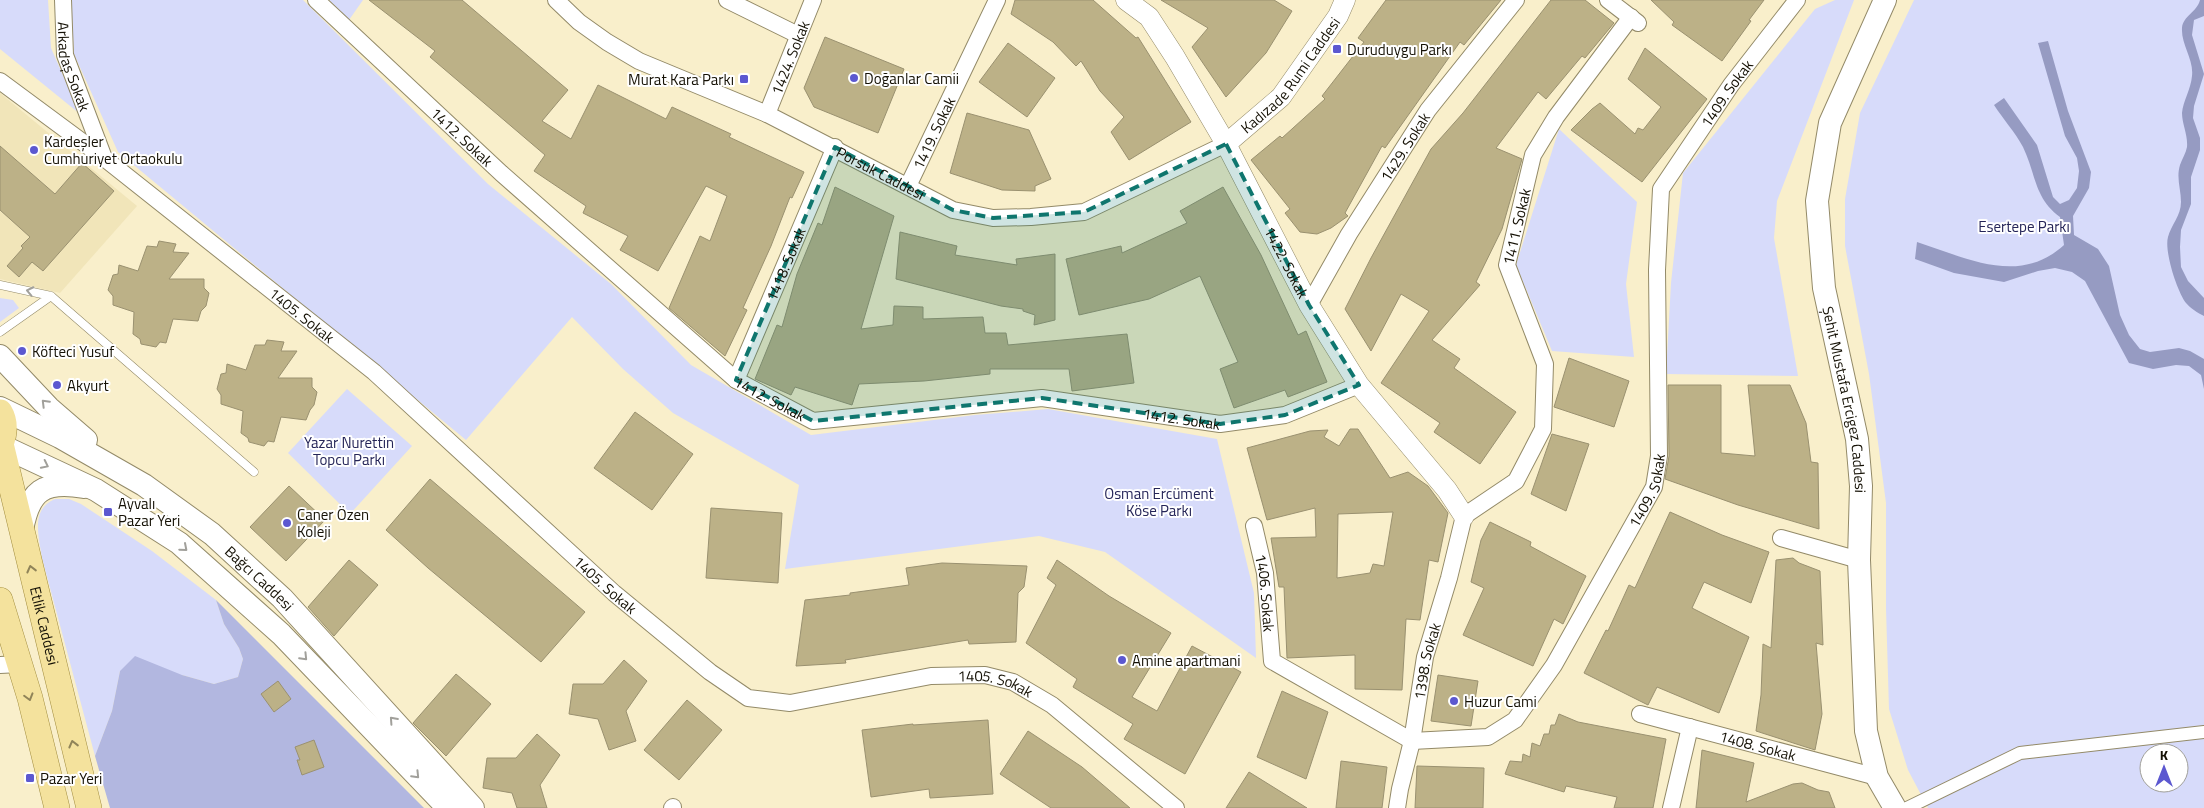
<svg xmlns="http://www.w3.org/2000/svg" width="2204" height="808" font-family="'Titillium Web',sans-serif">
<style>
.built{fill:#f1e5b9}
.green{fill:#d7dbfa;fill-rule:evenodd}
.forest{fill:#b2b7e0}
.water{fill:#969bc2}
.building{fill:#bcb187;stroke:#9a9170;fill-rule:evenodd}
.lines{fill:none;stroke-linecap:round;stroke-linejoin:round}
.service-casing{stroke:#938a68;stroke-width:9}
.pedestrian-casing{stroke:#938a68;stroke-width:14}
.minor-casing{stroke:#938a68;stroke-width:18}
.tertiary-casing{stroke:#938a68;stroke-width:21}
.secondary-casing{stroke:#938a68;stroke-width:24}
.primary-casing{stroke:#a18c3e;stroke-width:26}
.service{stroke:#fff;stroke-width:8}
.pedestrian{stroke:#fff;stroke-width:12}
.minor{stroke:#fff;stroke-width:16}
.tertiary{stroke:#fff;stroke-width:20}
.secondary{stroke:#fff;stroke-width:22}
.primary{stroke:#f4e29d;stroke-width:25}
.oneway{stroke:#a1a09b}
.oneway2{stroke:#908459}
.marked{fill:#0f766e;fill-opacity:0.2;stroke:#0f766e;stroke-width:4;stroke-dasharray:10 6;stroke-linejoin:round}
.poi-dot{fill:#5c58d0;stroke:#fff;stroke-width:2}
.labels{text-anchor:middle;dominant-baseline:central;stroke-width:4;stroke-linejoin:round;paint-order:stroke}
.poi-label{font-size:15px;fill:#151105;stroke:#fff;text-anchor:start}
.street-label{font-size:15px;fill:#151105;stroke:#fff}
.park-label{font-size:15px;fill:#252558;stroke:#fff}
</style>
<rect width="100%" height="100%" fill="#f9efcb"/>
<path class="built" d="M0 93 137 206 60 293 0 279Z"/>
<path class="green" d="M0 0H48L51 48 80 114 0 49Z
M71 0H303L488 184 611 284 691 365 811 435 975 415 1048 409 1217 439 1254 593 1256 658 1105 552 1039 536 785 569 799 485 673 413 623 369 572 317 466 440 118 152 74 54Z
M329 0H363L349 20Z
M1835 0H1854L1777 201 1774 238 1798 376 1666 374 1671 283 1683 173 1815 9Z
M1914 0H2204V808H1928L1908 770 1889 709 1886 609V503L1869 374 1845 246V199L1860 113ZM2149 753H2179V783H2149Z
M1559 129 1637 202 1626 284 1634 357 1552 351 1516 265Z
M0 298 13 300 19 308 0 322Z
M347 389 412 446 350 514 288 453Z
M55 499H69L81 504 152 551 216 600 224 624 239 648 243 659 238 677 214 684 182 675 120 671 112 711 95 756 42 558C39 537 30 509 55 499Z"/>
<path class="forest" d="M216 600 424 808H110L95 756 112 711 120 671 135 656 182 675 214 684 238 677 243 659 239 648 224 624Z"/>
<path class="water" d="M2200 0H2204V16L2194 20 2192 35 2204 74 2194 106 2193 118 2200 138V150L2191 177V204L2181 230 2180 247 2181 267 2188 281 2204 298V316C2198 313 2190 308 2186 303 2177 291 2164 251 2168 237 2171 225 2181 216 2181 202 2181 189 2176 178 2180 165 2182 159 2186 153 2187 147 2188 135 2182 124 2182 113 2183 101 2191 89 2192 76 2194 59 2181 45 2182 28 2183 16 2197 12 2200 0Z
M2048 41 2068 111 2091 172 2089 188 2073 216 2074 235 2098 249 2109 266 2120 315 2129 335 2140 349 2150 352 2179 348 2190 351 2204 359V389L2201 375 2189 366 2176 365 2153 369 2129 363 2085 281 2072 272 2055 268 2038 271 2004 282 1954 273 1915 259 1917 242C1967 258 2019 286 2064 245L2060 217C2034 198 2036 174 2023 147 2015 132 2003 119 1994 105L2004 98 2037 145 2053 197 2060 204 2069 200 2077 188 2079 171 2077 158 2065 136 2038 43Z"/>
<path class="building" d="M369 0H462L568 90 542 121 571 139 598 85 666 119 672 107 731 134 729 137 804 172 792 198 790 197 771 246 743 308 747 310 725 356 669 308 700 236 710 241 727 196 706 186 658 271 620 250 628 236 583 213 586 206 534 171 545 155 430 57 435 51Z
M1015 0H1093L1136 38 1138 37 1191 122 1129 160 1111 132 1124 117 1100 91 1081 61 1076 66 1053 42 1011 14Z
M1161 0H1274L1292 11 1266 53 1226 97 1192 47 1208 28Z
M1386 0H1501L1464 45 1460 42 1385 148 1382 146 1345 213 1348 216 1331 228 1317 234 1300 232 1285 213 1290 209 1251 160 1280 136 1282 138 1325 99 1322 96 1364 42 1358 38Z
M1551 0H1585L1614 23 1585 58 1582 56 1546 99 1538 92 1496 148 1522 159 1502 229 1476 282 1480 285 1432 340 1460 359 1454 368 1516 412 1480 464 1434 432 1440 423 1381 383 1429 311 1401 294 1371 351 1345 309 1371 258 1431 149 1463 113Z
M1651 0H1764L1749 20 1751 21 1722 61 1672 25 1674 22Z
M825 37 904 69 878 133 814 107 804 88Z
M1008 43 1055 78 1027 117 979 82Z
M1645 48 1707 99 1642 182 1571 130 1592 109 1600 103 1635 134 1638 128 1643 130 1661 107 1628 79Z
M967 113 1029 130 1051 179 1035 186V191L1002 190 950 173Z
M0 146 55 194 82 163 114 191 43 271 32 262 19 277 7 266 23 248 21 246 30 237 0 210Z
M835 187 894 216 861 329 893 325 894 306 923 307V319L983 317 985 333H1006L1008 345 1127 334 1134 383 1072 391 1069 369H990V374L924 381 859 384 852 405 795 387 791 395 755 379 777 325 782 327 797 274 818 223 822 225Z
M1223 187 1261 255 1298 335 1306 331 1327 382 1288 397 1285 390 1234 408 1220 369 1238 362 1200 276 1149 299 1079 315 1066 259 1121 246 1122 253 1187 223 1180 211Z
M900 232 957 246 955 255 1017 265 1016 259 1055 254V320L1034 325 1035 315 1023 311V309L1001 306 896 279Z
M159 241 176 244 173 252 189 253 169 279H204V288L209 293 206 306 201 311 198 321 173 319 166 343 160 342 156 347 141 344 140 339 133 334 134 312 113 305V296L108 290 113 275 118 274 119 265 138 271 147 246 157 247Z
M267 340 284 342 281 351H297L278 378H312V387L317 392 314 405 310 410 306 420 281 417 274 442 268 441 264 446 249 442 248 438 241 433 243 411 221 404V395L217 389 221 374 226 373 227 364 246 370 255 345H265Z
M1569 358 1629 381 1614 427 1554 407Z
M1668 385H1721V453L1755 456 1748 385H1790L1806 423 1811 462 1818 463 1819 529 1738 505 1665 479 1669 456Z
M635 412 693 454 652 510 594 468Z
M1350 429H1358L1390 478 1408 472 1428 486 1448 513 1438 562 1429 560 1420 620 1406 619 1402 690 1355 689V655L1287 658 1284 587H1279L1271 538 1316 537 1315 508 1267 520 1247 448 1310 431 1328 430 1324 437 1339 446ZM1393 512 1384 566 1373 564 1370 573 1337 578 1338 514Z
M1552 434 1589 444 1566 511 1531 494Z
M430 479 585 612 541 662 428 568 386 530Z
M289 486 325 520 286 561 250 527Z
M711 508 782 513 778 583 706 578Z
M1670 512 1722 535 1769 552 1751 603 1704 582 1692 608 1749 637 1719 713 1657 687 1648 705 1584 673 1606 630 1608 631 1629 585 1635 588Z
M1490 522 1531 542 1530 546 1586 576 1563 624 1554 619 1533 666 1463 635 1484 588 1471 582 1481 540Z
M1793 558 1799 563 1820 571 1823 645 1816 643 1822 714 1815 750 1756 731 1761 695 1763 644 1771 648 1776 560Z
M349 560 378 585 334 636 308 607Z
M1057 560 1109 596 1171 633 1132 697 1157 711 1192 646 1241 672 1185 774 1124 739 1133 724 1073 687 1077 679 1026 643 1056 585 1047 578Z
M942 563 1027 566 1024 587 1018 593 1016 642 969 644 968 640 845 660 846 663 796 666 805 600 850 595V593L909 585 906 568Z
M624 660 647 681 626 711 636 741 609 750 598 719 569 714 573 684H603Z
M456 674 491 704 446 756 413 723Z
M1438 675 1478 681 1471 726 1431 721Z
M278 681 291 699 274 712 261 694Z
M1282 691 1328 712 1306 779 1257 757Z
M687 700 722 730 679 780 644 750Z
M1559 714 1578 722 1666 739 1653 808H1614L1617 797 1566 786 1564 792 1505 774 1510 761 1522 762 1523 754 1530 757 1532 743 1540 746 1544 734H1549L1551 725H1555Z
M988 720 993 794 930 798 929 789 871 797 862 730 913 724V725Z
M1028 731 1082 767 1130 808H1051L1000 774Z
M537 734 560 755 540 785 547 808H517L512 793 483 788 487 758H516Z
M314 740 324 767 302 775 297 760H300L295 747Z
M1702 750 1754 763 1746 802 1793 784 1802 783 1818 790 1829 792 1835 808H1696Z
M1341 761 1387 767 1382 808H1336Z
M1417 766 1484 768 1483 808H1415Z
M1249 772 1307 808H1226Z"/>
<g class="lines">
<defs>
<path id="service" d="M0 285 51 296 0 332
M51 296 254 472"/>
<path id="pedestrian" d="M1907 808 2020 753 2204 732"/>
<g id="minor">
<path id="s1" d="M63 0 65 55 104 158"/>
<path id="s2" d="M316 0 501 173 736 380 813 421 1042 398 1220 424 1285 415 1359 385"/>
<path id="s3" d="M556 0 579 22 607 42 639 61 767 114 953 210 993 218 1031 217 1084 212 1226 144"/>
<path d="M727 0 798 35"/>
<path d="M1608 0 1638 23"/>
<path id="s4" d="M0 81 104 158 374 372 614 593 710 672 748 698 790 703 931 676 985 675 1013 682 1052 705 1176 808"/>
<path id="s5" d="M767 114 813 0"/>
<path id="s6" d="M908 186 997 0"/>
<path id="s7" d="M1309 305 1349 234 1428 110 1516 0"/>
<path id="s8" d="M736 380 835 147"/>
<path id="s9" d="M1254 526 1265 573 1272 661 1412 741 1488 737 1515 720 1554 665 1654 487 1659 456 1657 270 1661 189 1731 85 1797 0"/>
<path d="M1781 538 1859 560"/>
<path d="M0 665 19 664"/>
<path id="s10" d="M1640 714 1877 777"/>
<path d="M672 808 673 807"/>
<path id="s11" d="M1397 808 1400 789 1412 741 1425 657 1449 578 1464 516 1516 481 1543 429 1545 364 1507 265 1533 155 1556 117 1631 17"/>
<path d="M1671 808 1690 727"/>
</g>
<g id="tertiary">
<path id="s12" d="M1126 0 1149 17 1175 57 1226 144 1309 305 1359 385 1447 490 1464 516"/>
<path id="s13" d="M1226 144 1281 97 1338 16 1345 0"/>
</g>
<g id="secondary">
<path id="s14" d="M1885 0 1830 123 1817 201 1824 288 1857 439 1861 486 1859 560 1866 731 1877 777 1895 808"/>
<path d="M0 356 49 408 86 440"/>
<path id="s15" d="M0 408 60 437 144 485 212 534 282 598 473 808"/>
<path d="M0 445 96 490 179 543 281 634 448 808"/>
<path d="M22 530C29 491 43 480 84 487"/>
</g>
<g id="primary">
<path id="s16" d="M0 412C6 422 5 433 1 444L89 808"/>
<path d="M0 600 30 698 57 808"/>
</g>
</defs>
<use href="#service" class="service-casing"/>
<use href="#pedestrian" class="pedestrian-casing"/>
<use href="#minor" class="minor-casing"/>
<use href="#tertiary" class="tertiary-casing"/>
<use href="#secondary" class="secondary-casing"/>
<use href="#primary" class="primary-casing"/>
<use href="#service" class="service"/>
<use href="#pedestrian" class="pedestrian"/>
<use href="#minor" class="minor"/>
<use href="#tertiary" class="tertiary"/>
<use href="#secondary" class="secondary"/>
<use href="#primary" class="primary"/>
</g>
<defs><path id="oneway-chevron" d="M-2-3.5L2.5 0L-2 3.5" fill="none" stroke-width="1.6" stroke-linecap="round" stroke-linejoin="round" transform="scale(1.25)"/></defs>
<g class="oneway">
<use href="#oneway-chevron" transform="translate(30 291) rotate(-168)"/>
<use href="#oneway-chevron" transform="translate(45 403) rotate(-135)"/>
<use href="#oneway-chevron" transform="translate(45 465) rotate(26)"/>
<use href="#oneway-chevron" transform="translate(184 548) rotate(41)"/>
<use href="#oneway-chevron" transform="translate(304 657) rotate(46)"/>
<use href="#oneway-chevron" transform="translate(393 720) rotate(-132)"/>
<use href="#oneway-chevron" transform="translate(416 775) rotate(46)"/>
</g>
<g class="oneway2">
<use href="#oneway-chevron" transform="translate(31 569) rotate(-104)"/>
<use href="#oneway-chevron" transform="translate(29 697) rotate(74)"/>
<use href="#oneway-chevron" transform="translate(73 744) rotate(-104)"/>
</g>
<path class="marked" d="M1226 144 1309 305 1359 385 1285 415 1220 424 1042 398 813 421 736 380 835 147 953 210 993 218 1084 212Z"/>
<g class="poi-dot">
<rect x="1332" y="44" width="10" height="10" rx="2.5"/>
<circle cx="854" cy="78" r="5"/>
<rect x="739" y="74" width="10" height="10" rx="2.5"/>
<circle cx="34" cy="150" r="5"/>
<circle cx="22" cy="351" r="5"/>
<circle cx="57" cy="385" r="5"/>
<rect x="103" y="507" width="10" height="10" rx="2.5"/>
<circle cx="287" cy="523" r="5"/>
<circle cx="1122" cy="660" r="5"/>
<circle cx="1454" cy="701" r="5"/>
<rect x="25" y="773" width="10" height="10" rx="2.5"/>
</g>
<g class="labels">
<g class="poi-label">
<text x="1347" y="49">Duruduygu Parkı</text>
<text x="864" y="78">Doğanlar Camii</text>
<text x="734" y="79" text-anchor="end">Murat Kara Parkı</text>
<text x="44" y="141">Kardeşler<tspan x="44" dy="17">Cumhuriyet Ortaokulu</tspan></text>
<text x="32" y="351">Köfteci Yusuf</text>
<text x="67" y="385">Akyurt</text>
<text x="118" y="503">Ayvalı<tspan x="118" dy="17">Pazar Yeri</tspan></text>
<text x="297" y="514">Caner Özen<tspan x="297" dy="17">Koleji</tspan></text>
<text x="1132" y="660">Amine apartmani</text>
<text x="1464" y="701">Huzur Cami</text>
<text x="40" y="778">Pazar Yeri</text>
</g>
<g class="street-label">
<text stroke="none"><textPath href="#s5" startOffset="61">1424. Sokak</textPath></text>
<text stroke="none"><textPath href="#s1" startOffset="68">Arkadaş Sokak</textPath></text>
<text stroke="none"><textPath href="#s13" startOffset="95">Kadızade Rumi Caddesi</textPath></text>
<text stroke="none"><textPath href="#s9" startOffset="1092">1409. Sokak</textPath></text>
<text stroke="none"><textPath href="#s6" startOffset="59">1419. Sokak</textPath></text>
<text stroke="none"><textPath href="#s2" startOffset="200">1412. Sokak</textPath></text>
<text stroke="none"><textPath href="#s7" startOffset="185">1429. Sokak</textPath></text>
<text stroke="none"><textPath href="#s3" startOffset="370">Porsuk Caddesi</textPath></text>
<text stroke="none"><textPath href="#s11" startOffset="632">1411. Sokak</textPath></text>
<text stroke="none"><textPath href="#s12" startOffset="310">1422. Sokak</textPath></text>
<text stroke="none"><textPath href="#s8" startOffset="126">1418. Sokak</textPath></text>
<text stroke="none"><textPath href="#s4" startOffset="382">1405. Sokak</textPath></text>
<text stroke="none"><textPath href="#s2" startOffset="605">1412. Sokak</textPath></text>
<text stroke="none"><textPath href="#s14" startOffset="415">Şehit Mustafa Ercigez Caddesi</textPath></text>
<text stroke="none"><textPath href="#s2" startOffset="1025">1412. Sokak</textPath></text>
<text stroke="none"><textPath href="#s9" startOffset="672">1409. Sokak</textPath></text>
<text stroke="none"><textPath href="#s15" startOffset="312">Bağcı Caddesi</textPath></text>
<text stroke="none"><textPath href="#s4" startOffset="788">1405. Sokak</textPath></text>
<text stroke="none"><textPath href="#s9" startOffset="68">1406. Sokak</textPath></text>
<text stroke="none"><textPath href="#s16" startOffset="220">Etlik Caddesi</textPath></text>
<text stroke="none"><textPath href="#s11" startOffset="150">1398. Sokak</textPath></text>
<text stroke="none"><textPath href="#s4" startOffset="1222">1405. Sokak</textPath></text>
<text stroke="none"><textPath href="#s10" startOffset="122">1408. Sokak</textPath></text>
</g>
<g class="park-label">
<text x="2024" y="226">Esertepe Parkı</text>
<text x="349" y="442">Yazar Nurettin<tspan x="349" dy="17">Topcu Parkı</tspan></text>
<text x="1159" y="493">Osman Ercüment<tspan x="1159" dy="17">Köse Parkı</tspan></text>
</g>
</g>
<g transform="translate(2164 768)"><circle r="24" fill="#ffffff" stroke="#a1a09b"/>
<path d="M0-4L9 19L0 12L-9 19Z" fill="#5c58d0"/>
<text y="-8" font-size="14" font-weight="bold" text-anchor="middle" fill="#151105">K</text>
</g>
</svg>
